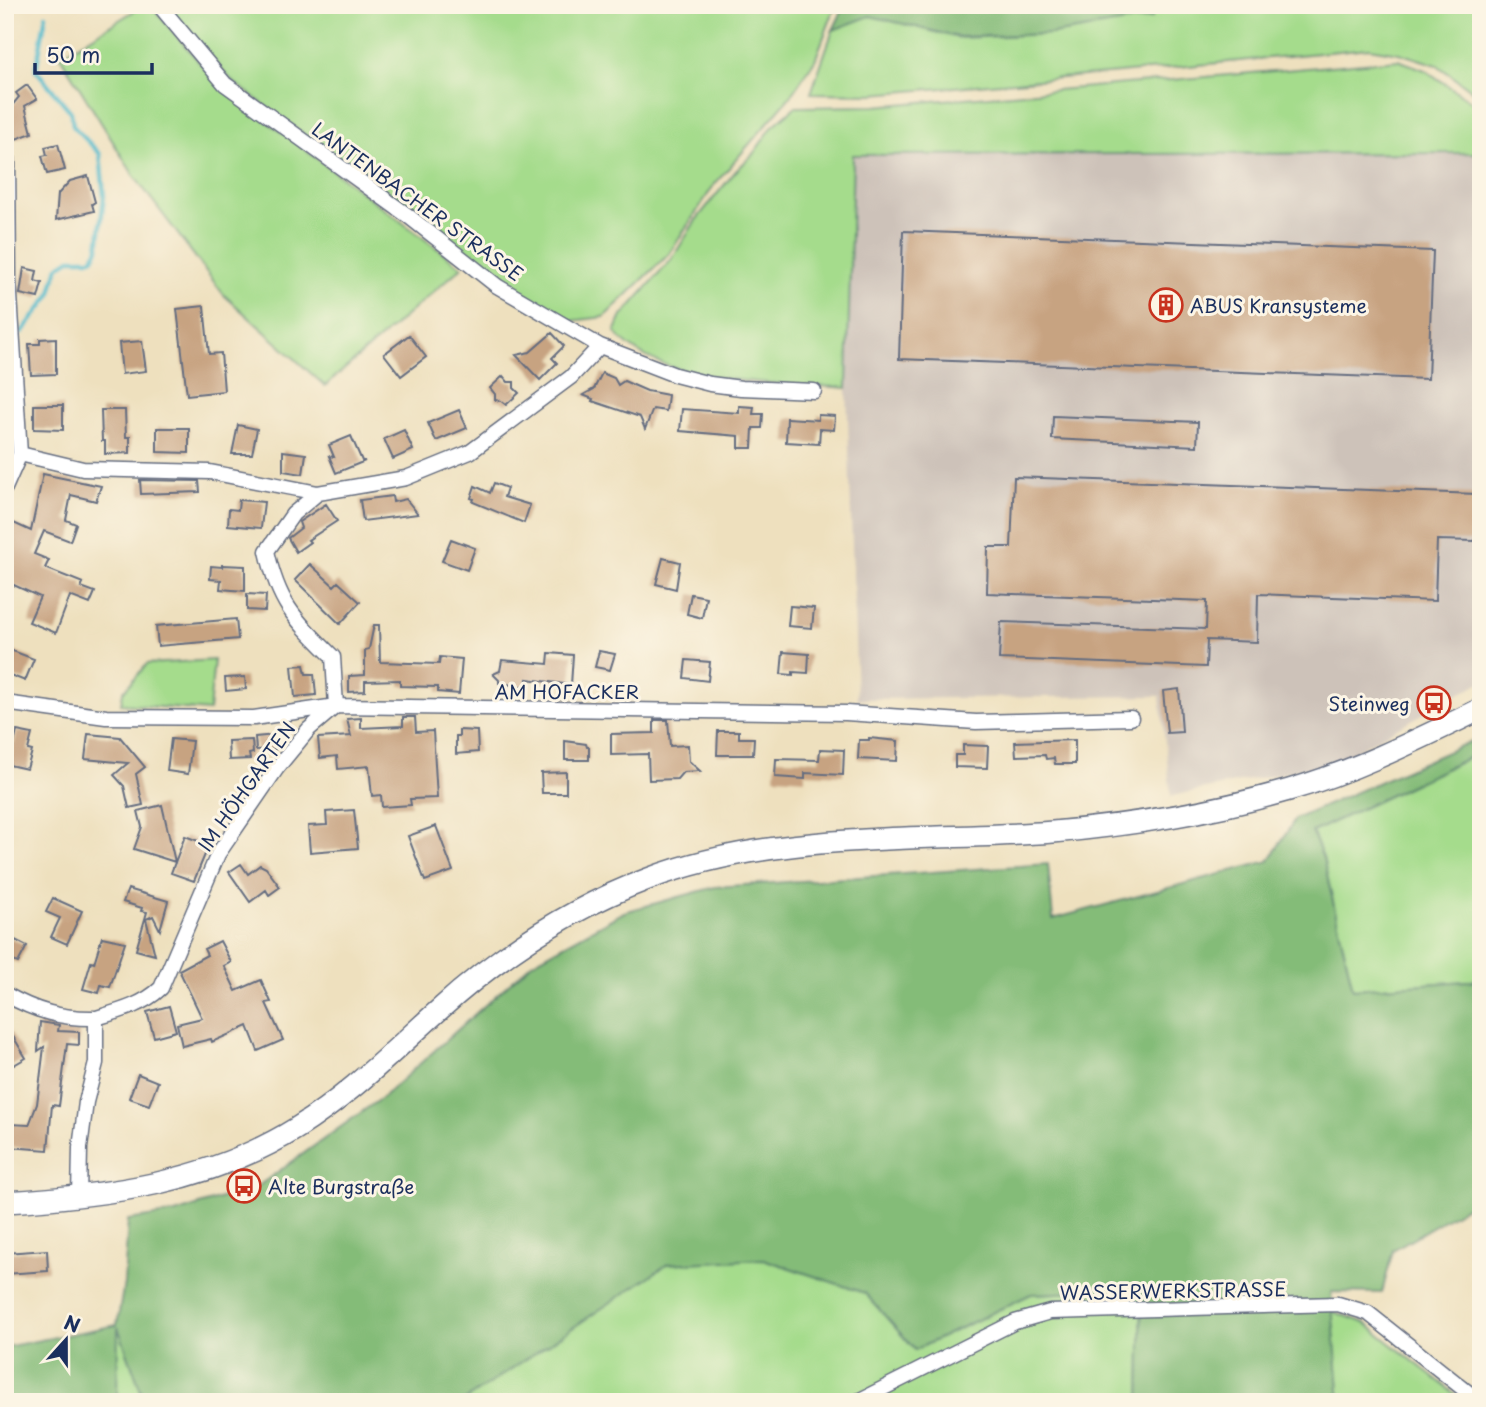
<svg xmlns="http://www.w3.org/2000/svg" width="1486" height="1407" font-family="'Playpen Sans',sans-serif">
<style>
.industrial{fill:#cdc2b9}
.green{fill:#a5dc8c;stroke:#608675;stroke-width:2}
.forest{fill:#84bc78;stroke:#50766b;stroke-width:2}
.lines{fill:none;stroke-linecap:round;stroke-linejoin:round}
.stream{stroke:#4cb7c9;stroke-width:4.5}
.building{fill:#c7a381}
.street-casing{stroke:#656d80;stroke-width:17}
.secondary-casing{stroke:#656d80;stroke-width:24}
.street{stroke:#fff;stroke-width:14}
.secondary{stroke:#fff;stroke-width:21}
.labels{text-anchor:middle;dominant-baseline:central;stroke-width:6;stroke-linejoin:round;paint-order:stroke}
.street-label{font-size:19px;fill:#1b2f5e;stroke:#fcf5e5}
.poi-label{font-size:19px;fill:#1b2f5e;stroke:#fcf5e5;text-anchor:start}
</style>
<rect width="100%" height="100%" fill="#fcf5e5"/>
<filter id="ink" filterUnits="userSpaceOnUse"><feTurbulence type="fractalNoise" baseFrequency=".0143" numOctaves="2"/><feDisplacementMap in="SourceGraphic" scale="14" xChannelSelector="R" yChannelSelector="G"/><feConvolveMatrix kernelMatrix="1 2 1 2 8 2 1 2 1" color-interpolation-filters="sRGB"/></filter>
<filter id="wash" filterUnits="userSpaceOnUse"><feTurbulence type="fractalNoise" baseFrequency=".00686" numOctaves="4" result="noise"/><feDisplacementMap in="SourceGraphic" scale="28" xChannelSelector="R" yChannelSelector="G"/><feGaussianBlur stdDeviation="1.57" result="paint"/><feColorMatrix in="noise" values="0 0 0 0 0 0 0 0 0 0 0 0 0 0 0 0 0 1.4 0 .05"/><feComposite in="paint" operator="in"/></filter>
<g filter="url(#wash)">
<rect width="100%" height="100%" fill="#eee0be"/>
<path class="industrial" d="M1481 153V682L1333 763 1171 796 1160 696 857 699 847 388 853 155Z"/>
<path class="green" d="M144 5H150L221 87 462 267 325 386 224 295 134 176 60 56Z
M165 5H836L815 60 789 98 714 185 669 254 604 317 571 321 501 281 232 81Z
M1154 5H1481V97L1437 65 1399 53 1369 48 1119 73 873 94 811 93 833 30 870 15 958 38 1052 34 1152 17Z
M1398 60 1425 70 1481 108V153L853 155 847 388C784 383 655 385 615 332L622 316 672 259 696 220 735 172 753 154 773 126 795 107 875 106Z
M214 660 209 711 121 704 123 692 147 664Z
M1481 752V980L1353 989 1323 858 1312 832Z
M763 1259 865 1293 915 1350 1031 1294 1142 1290 1140 1402H462L668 1263Z
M1332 1311 1365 1323 1465 1402H1340Z
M117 1325 145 1402H117Z"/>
<path class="forest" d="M845 5H1154L1152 18 1052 34 958 37 870 16 833 30Z
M1481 737V752L1312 832 1323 858 1353 989 1481 980V1198L1393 1250 1382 1293 1331 1292 1340 1402H1140L1142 1290 1031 1294 915 1350 865 1293 763 1259 668 1264 462 1402H145L118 1327 117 1402H5V1347L117 1325 124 1283 128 1220 175 1213 258 1186 384 1096 533 962 624 912 715 887 1048 864 1053 919 1269 861 1295 819Z"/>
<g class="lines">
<path class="stream" d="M22 332 50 296 58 267 70 259H92L98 249 104 196 100 154 73 126 71 112 36 70 46 15"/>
</g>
<g id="blocks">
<path class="building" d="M27 85 37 99 25 106 32 133 16 139 8 117 5 119V114L19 97 16 93Z
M58 144 65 170 47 174 42 156 47 155 45 147Z
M88 176 95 202 92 204 94 211 56 220 58 194 70 181Z
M903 231 1433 251 1428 379 899 359Z
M24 268 37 271 35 281 42 283 38 298 20 294Z
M204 306 209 354 221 353 224 391 187 395 177 309Z
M552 333 564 346 552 358 557 363 540 380 516 355 530 352Z
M409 335 426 357 401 376 384 354Z
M56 338V374L31 375 29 344H40V339Z
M142 341 146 371 122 374 119 343Z
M602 373 614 378 618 385 624 381 647 391 668 395 666 411 653 409 645 429 640 417 592 401 593 399 583 395 594 389Z
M503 376 508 382H514V388L519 393 506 405 501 401 495 400V394L490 388Z
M34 405H63V430L34 429Z
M739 406 754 407 753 414H763L762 428H753L752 448H739V436L680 431 682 409 739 413Z
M101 410H125L126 437H130V453L105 454V441H102Z
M459 410 467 428 436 441 428 423Z
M818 415 835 416 834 430 820 429 819 444 786 442 787 418 818 420Z
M1053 416 1198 422 1197 446 1052 439Z
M238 425 257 429 252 454H232Z
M157 428H189V453L157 452Z
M404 430 413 450 393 459 384 439Z
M351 436 362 461H365L336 473 329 456 334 457 329 445Z
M283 451 306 454 303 474 283 471Z
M43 474 101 486 96 501 71 495 66 520 76 524 70 541 44 531 34 554 49 560 45 568 83 583 81 587 95 592 90 604 70 596 56 633 29 622 40 597 5 581V519L31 531Z
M1014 477 1477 494 1475 541 1437 540 1435 601 1258 594 1257 642 1207 640 1206 667 999 659 1001 622 1206 629 1207 601 987 593 988 547H1011Z
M140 480 199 481 200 492 141 494Z
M494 483 507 488 504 497 530 505 524 523 473 502 474 499 471 498 475 486 490 493Z
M392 496 393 502 406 499 418 514 363 521 360 500Z
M239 500 264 502 261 528 228 525 229 509 238 510Z
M326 504 337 521 308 540 310 542 296 552 288 538 301 528 299 522Z
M451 539 475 548 467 570 442 561Z
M663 558 680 562 676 589 656 584Z
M310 564 334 586 338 582 360 602 340 624 295 580Z
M222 565 245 566V591L220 589 221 580 210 579 211 566 222 567Z
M247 594 266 595 265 611 247 610Z
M691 594 706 597 702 618 687 614Z
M790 606 814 608 812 628 788 626Z
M236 619 238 639 158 646 156 626Z
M374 625H379L380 662 439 664 440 657 462 659 459 694 438 692V687L400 686V680L365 681V691L349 692V676L365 675V650L369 649Z
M5 648 34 659 25 681 5 673Z
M599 651 615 654 610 670 595 667Z
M783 652 809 654 808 673 793 672V675L781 674Z
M549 653 573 655 571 685 527 679 526 687 499 683V680L493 674 500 671 502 660 548 664Z
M686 660 710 662 708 681 684 678Z
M304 665 306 674H314L316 695 295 697 292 666Z
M245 677 246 689 226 691 225 678Z
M1179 689 1182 732 1167 733 1163 691Z
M403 717H415L416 732 433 731 437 798 410 799 411 805 382 807 381 795 372 796 369 766 338 769 337 756 320 758 318 738 351 736 347 719 361 718V728L403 726Z
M654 720H668L670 746 688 745 689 761 700 771 683 772 677 779 649 780 648 754 611 755V734L654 733Z
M459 730 477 731 478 752 456 754V736H459Z
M17 731 32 734 28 750 32 751 27 769 9 765Z
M718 731H739V738H754L753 755H717Z
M88 734 120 737 145 767 136 774 143 805 129 808 124 786 114 775 128 763 85 759Z
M276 735 277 749 256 750 255 737Z
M869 738 898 741 897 761 858 759 859 740H869Z
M171 739 192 741 188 774 167 771Z
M252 740 253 753 249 754 250 759 229 760 228 741Z
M1075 740V764H1055L1054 758 1046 759 1045 755 1016 756 1015 742Z
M565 741 586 744 587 747H589V760H565Z
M963 745 988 746 987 768 955 767V755H963Z
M820 749 844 750 843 775 805 773V779L775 777 776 759 819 760Z
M566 772V793H542L541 773Z
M162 805 175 862 134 849 142 827 138 811Z
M354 810 358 848 310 852 308 826 327 825 326 812Z
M436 826 453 871 425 881 408 836Z
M185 836 209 845 194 881 171 873Z
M241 864 248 874 260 865 266 868 280 887 269 895 266 890 250 902 229 872Z
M128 889 168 901 160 930 153 916 146 919 155 955 136 950 147 912 141 911 142 908 123 902Z
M53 898 82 911 67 944 51 937 60 918 46 912Z
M5 935 27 946 18 963 5 958Z
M102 937 125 942 110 987 101 985 99 993 83 989 91 962 94 963Z
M220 941 231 962 224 966 236 991 261 980 271 1002 266 1003 283 1040 258 1051 248 1026 212 1042 211 1039 182 1046 177 1024 202 1018 179 970 207 955 204 949Z
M169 1006 176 1031 154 1037 147 1012Z
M40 1022 59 1025 58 1031 79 1032V1045L67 1044 59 1106 52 1105 48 1150 9 1147 10 1124 29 1125 37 1104 44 1047 38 1051Z
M5 1023 26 1058 5 1070Z
M138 1074 158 1082 149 1105 129 1098Z
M47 1250 48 1271 5 1274V1253Z"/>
</g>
</g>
<g filter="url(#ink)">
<use href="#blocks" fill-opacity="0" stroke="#656d80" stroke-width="2"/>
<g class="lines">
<defs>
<path id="street" d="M159 5 225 84 407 215 497 286 600 346 675 375 710 384 741 388 814 391
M5 146 8 159 9 279 20 454 5 488
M20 454 83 469 210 472 318 493 406 478 470 452 571 377 600 346
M5 703 106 717 254 718 336 706 846 713 976 722 1131 718
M5 994C35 1011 62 1019 96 1018V1063L86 1102 80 1148 79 1197
M96 1018C120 1011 143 1005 161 988L218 854 277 768 309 729 336 706 333 657C295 619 279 605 267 551L293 514 318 493
M856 1402 1015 1322 1050 1312 1338 1304 1368 1313 1480 1402"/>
<path id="secondary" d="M5 1202C107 1196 209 1183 297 1128 350 1095 393 1051 439 1010 501 954 570 908 648 879 777 830 918 842 1053 832 1132 825 1212 812 1289 790 1355 771 1419 739 1481 709"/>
</defs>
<use href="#street" class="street-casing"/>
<use href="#secondary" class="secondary-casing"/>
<use href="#street" class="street"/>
<use href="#secondary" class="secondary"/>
</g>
</g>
<defs>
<symbol id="building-ring" viewBox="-11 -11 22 22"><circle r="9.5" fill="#fcf5e5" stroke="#c8321e" stroke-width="1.5"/><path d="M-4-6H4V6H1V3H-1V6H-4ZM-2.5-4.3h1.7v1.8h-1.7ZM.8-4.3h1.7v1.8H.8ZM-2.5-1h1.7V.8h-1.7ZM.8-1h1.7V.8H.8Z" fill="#c8321e"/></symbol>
<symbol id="bus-ring" viewBox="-11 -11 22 22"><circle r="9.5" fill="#fcf5e5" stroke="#c8321e" stroke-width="1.5"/><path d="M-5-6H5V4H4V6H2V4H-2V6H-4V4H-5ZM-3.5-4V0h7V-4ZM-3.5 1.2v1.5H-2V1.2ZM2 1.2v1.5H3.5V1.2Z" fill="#c8321e"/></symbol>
</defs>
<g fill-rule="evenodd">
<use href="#building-ring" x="1147" y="286" width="38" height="38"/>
<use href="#bus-ring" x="1415" y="684" width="38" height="38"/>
<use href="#bus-ring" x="225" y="1167" width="38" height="38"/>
</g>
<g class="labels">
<g class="street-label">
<text transform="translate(418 201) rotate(36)">LANTENBACHER STRASSE</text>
<text x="567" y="691">AM HOFACKER</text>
<text transform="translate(246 786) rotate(-55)">IM HÖHGARTEN</text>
<text transform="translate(1173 1290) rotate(-1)">WASSERWERKSTRASSE</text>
</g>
<g class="poi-label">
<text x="1190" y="305">ABUS Kransysteme</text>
<text x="1410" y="703" text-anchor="end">Steinweg</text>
<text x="268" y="1186">Alte Burgstraße</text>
</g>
</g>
<rect width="1486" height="1407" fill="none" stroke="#fcf5e5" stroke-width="28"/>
<g transform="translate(66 1340) rotate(21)" stroke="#fcf5e5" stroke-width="5" paint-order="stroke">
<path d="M0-5L12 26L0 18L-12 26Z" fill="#1b2f5e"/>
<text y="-10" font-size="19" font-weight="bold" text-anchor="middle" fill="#1b2f5e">N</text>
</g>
<path d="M35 63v10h117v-10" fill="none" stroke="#1b2f5e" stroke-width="3.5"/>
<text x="46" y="63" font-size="21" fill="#1b2f5e" stroke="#fcf5e5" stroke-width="5" paint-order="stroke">50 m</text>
</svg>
